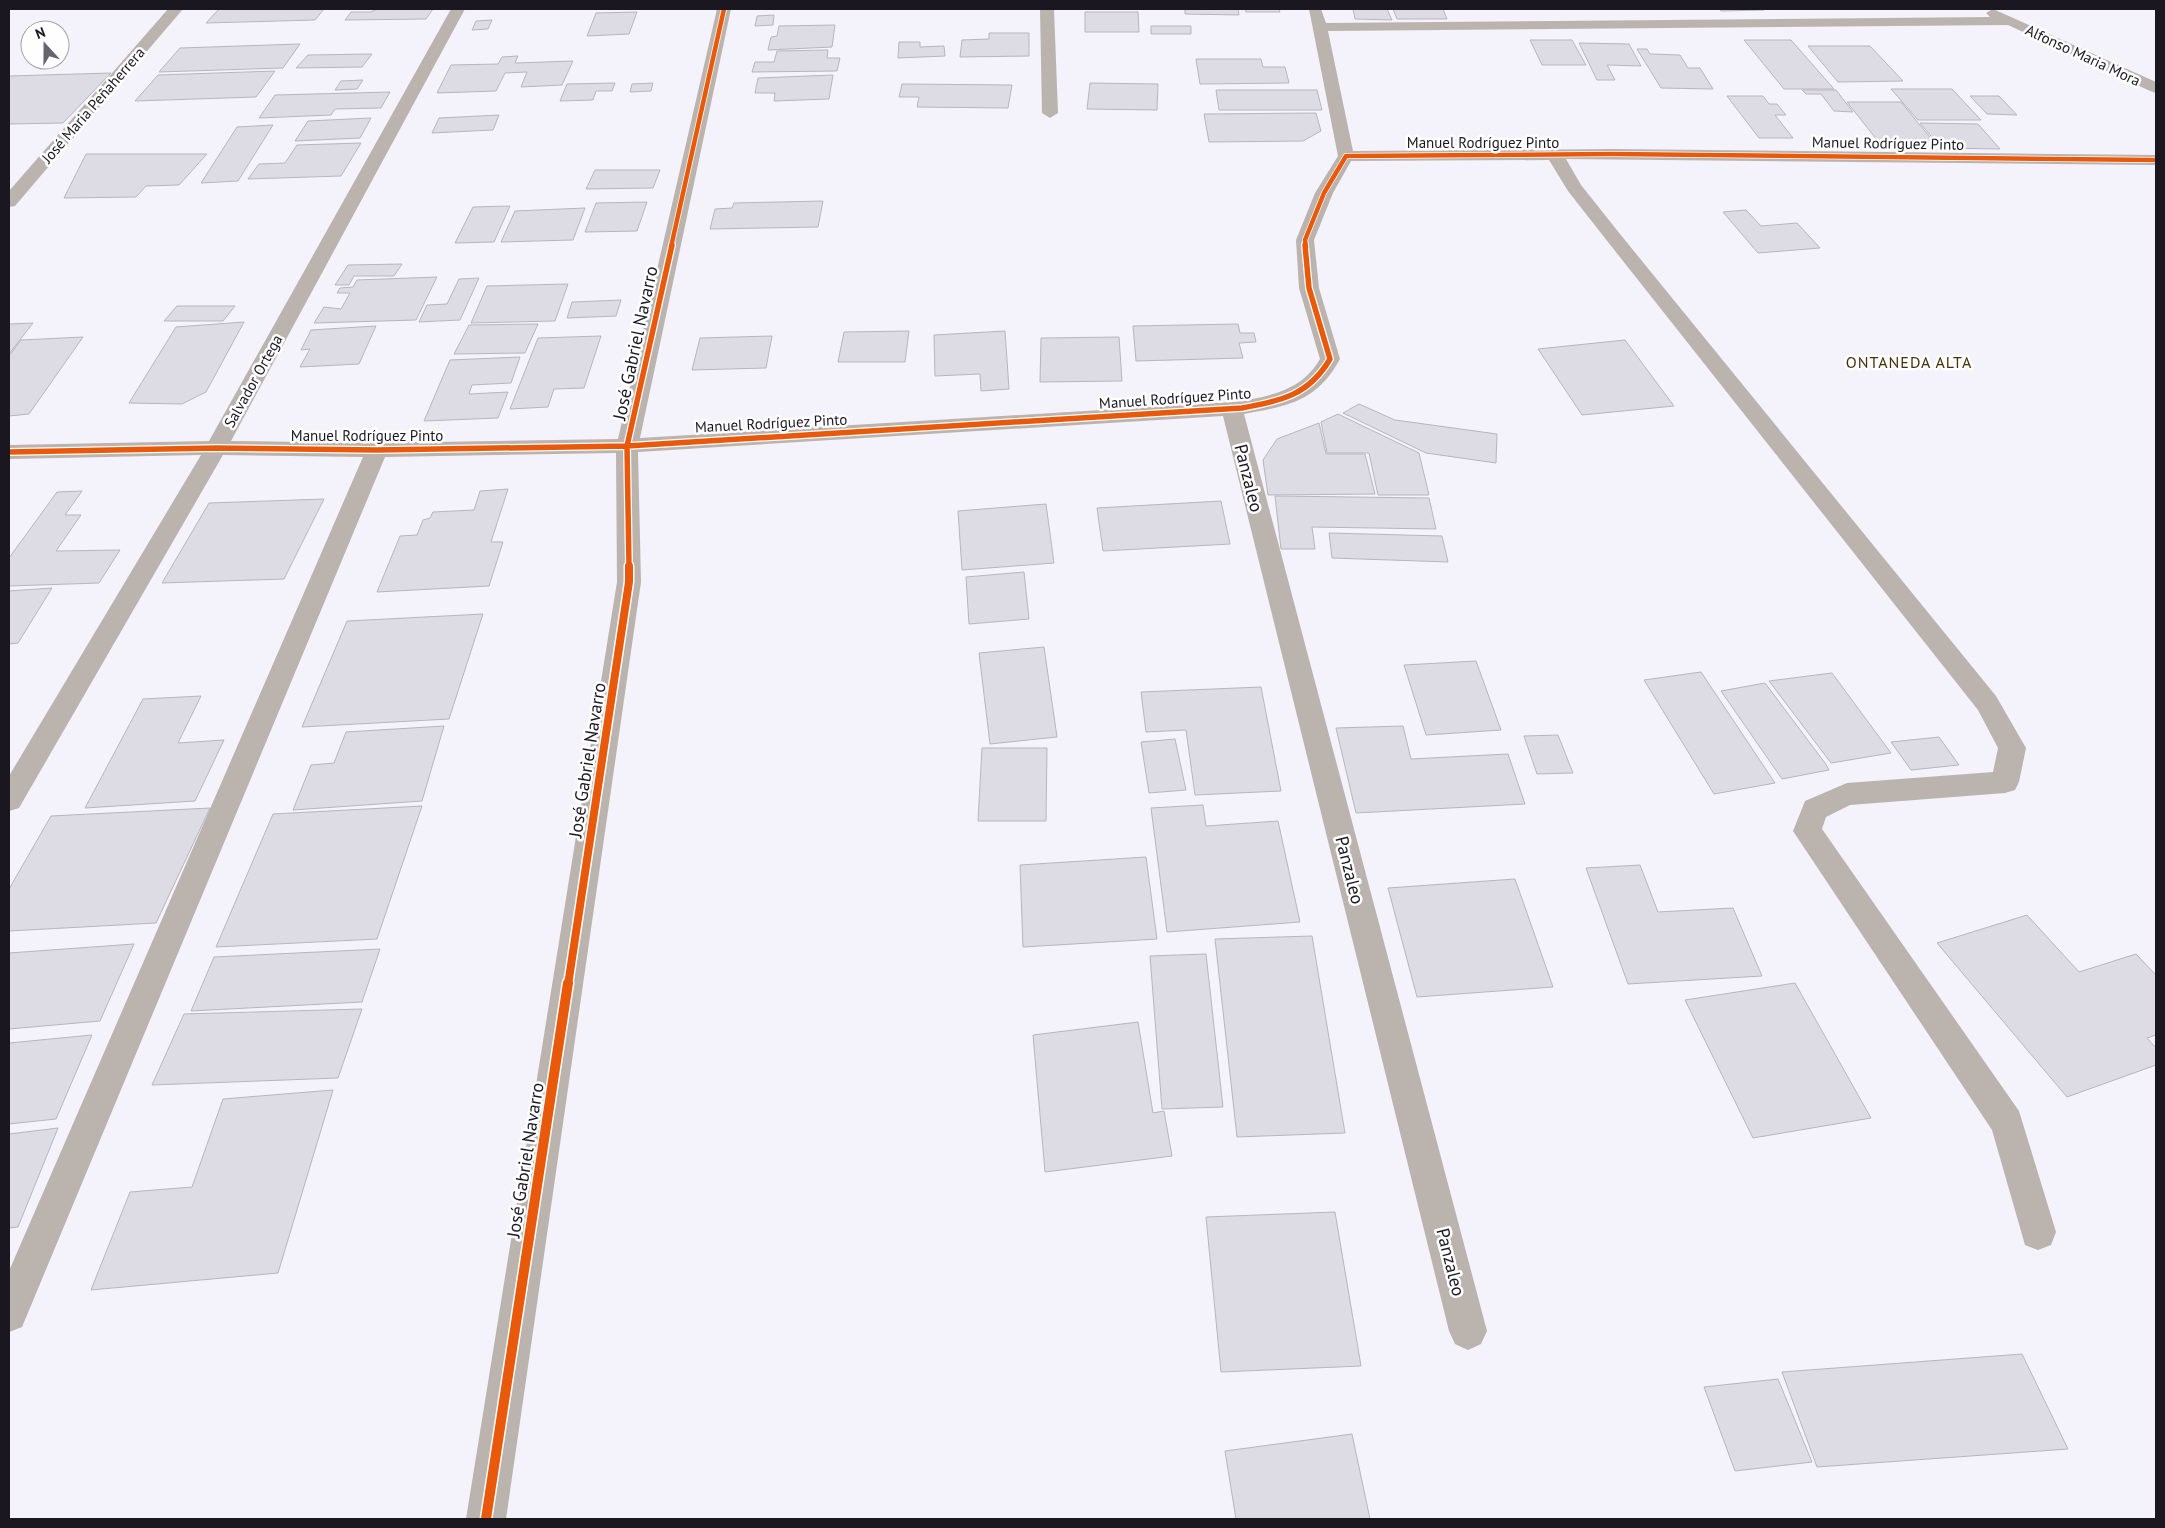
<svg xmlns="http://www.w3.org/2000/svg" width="2165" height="1528" font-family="'PT Sans',sans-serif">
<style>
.building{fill:#dddbe4;stroke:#b8b5be}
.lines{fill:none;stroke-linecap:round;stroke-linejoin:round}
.street{fill:#bbb3ae;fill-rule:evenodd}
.cycleway-far3-casing{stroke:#fefefe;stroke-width:6}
.cycleway-far2-casing{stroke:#fefefe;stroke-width:8}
.cycleway-far1-casing{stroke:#fefefe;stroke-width:11}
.cycleway-casing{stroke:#fefefe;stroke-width:13}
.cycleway-far3{stroke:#e8590c;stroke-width:4.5}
.cycleway-far2{stroke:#e8590c;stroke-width:5.5}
.cycleway-far1{stroke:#e8590c;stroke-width:8}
.cycleway{stroke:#e8590c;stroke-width:10}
.labels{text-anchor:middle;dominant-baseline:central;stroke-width:5;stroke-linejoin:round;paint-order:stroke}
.far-street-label{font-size:15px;fill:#1a1721;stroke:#fefefe}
.far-quarter-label{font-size:16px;letter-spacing:1px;fill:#45300a;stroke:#fefefe}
.street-label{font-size:18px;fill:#1a1721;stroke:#fefefe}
</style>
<rect width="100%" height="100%" fill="#f4f2fa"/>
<path class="building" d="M219 9H324L315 20 206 23Z
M377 9H433L426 19 345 20 351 12H371Z
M1185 9H1238L1239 15 1185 14Z
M1245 9H1279L1280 12H1246Z
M1353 9H1387L1392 20 1355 19Z
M1393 9H1443L1447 19H1397Z
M1719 9H1762L1764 10 1721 11Z
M637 12 629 34 587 36 596 13Z
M1085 12H1138L1139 32H1085Z
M774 15 773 25 755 26 757 16Z
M492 20 488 29 472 30 476 21Z
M835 25 832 47 768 50 771 37 777 36 779 26Z
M1151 26H1191V34H1151Z
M989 33H1029V56L960 57 962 40 989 39Z
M1530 40H1572L1586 65H1542Z
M1744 40H1791L1834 89H1784Z
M899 42H920V47L944 46 945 56 898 58Z
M1579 43 1629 44 1641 66 1607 65 1615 80H1597Z
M300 44 283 68 159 72 180 48Z
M1808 46H1870L1903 81 1838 82Z
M1637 49H1647L1650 54 1680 55 1688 68H1700L1713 89 1661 88Z
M828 50 827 58H840L837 71 752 72 755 62H774L777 51Z
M372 54 362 67 296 68 308 55Z
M518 56 515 63 573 61 562 85 521 87 527 72 505 73 496 91 437 93 451 65 498 64 502 57Z
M1196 59H1261L1263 67H1285L1289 83 1200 84Z
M275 71 256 97 135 101 158 75Z
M111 73 63 123 9 124V76Z
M833 75 829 99 774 101 775 93H755L758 78Z
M363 80 357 89 335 90 341 81Z
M615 83 612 91H596L593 100 560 101 567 84Z
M653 83 651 91 630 92 632 84Z
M1090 83 1158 84 1157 110 1087 109Z
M902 84 1012 85 1008 108 917 107 919 97H899Z
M1891 89H1952L1981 120H1918Z
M1216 90H1317L1322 110H1219Z
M1802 90H1836L1853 112 1834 111 1821 94H1806Z
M390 92 381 108 335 109 331 115 259 118 275 95Z
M1727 96H1763L1769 104H1777L1786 115H1775L1793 138H1759Z
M1970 96H1999L2017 115 1987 114Z
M1847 102H1901L1933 141 1877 140Z
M1316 113 1321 131 1303 141 1209 142 1204 114Z
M499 115 493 130 432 133 439 118Z
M371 118 360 138 295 141 308 121Z
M1920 123 1978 124 2000 149 1941 148Z
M273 125 238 181 201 183 237 127Z
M361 143 341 176 248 179 259 164 285 163 297 145Z
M86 154H207L179 185 146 186 136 197 64 198Z
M595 170H660L653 188 586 189Z
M823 201 818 227 710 229 715 209 732 208 734 203Z
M647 202 637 231 585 232 596 203Z
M510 206 494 242 455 243 473 207Z
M585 208 573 240 501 242 515 211Z
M1746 210 1761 226 1797 223 1820 248 1758 253 1723 212Z
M402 264 394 276H354L349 285H335L348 265Z
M437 277 416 320 314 323 324 307 341 309 350 293H337L340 288 353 287 357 280Z
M479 278 460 320 419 322 427 305 447 304 459 279Z
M568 284 555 321 471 323 487 286Z
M621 300 616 316 567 318 572 302Z
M177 306H235L223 321H164Z
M244 322 206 392 182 404 129 403 176 327Z
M33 323 9 354V324Z
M538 324 525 353 454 354 469 325Z
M1238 324 1240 333H1254L1256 342 1239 343 1243 358 1136 361 1133 326Z
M376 326 359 364 300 367 310 349 301 350 311 330Z
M909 331 905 362H838L844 332Z
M1005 331 1009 389 981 391 980 374 935 376 934 335Z
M601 336 584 388 554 389 548 407 510 409 538 338Z
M772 336 766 368 692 370 700 338Z
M83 337 29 414 9 416V356L21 340Z
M1119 337 1122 381 1040 382 1041 338Z
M1625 340 1674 406 1582 415 1538 349Z
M520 357 511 383 472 385 469 394 508 392 498 418 424 421 450 360Z
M1359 404 1395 420 1497 434 1496 463 1426 453 1343 413Z
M1338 414 1419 453 1429 495H1378L1369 453H1327L1321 422Z
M1319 423 1326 454H1365L1375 494 1268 495 1263 460 1277 439Z
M508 489 491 542H503L489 586 377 592 400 536 417 535 423 520 430 518 433 512 474 510 480 491Z
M82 491 65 515H81L56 551 120 550 99 583 9 586V558L57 492Z
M1275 496 1429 498 1436 529 1312 527 1315 549H1281Z
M324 499 284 579 162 583 209 503Z
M1221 501 1230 544 1103 551 1097 508Z
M1046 504 1054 563 962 570 958 511Z
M1329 533 1442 536 1448 562 1332 558Z
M1024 572 1029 619 969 624 966 577Z
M52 588 18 643 9 644V591Z
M483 614 449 719 302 727 347 621Z
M1044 647 1057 737 990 744 979 653Z
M1476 661 1501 730 1426 735 1404 665Z
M1701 672 1775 783 1714 794 1644 680Z
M1832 673 1891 753 1831 763 1769 681Z
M1765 683 1825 763 1829 770 1782 779 1721 691Z
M1261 687 1281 791 1195 795 1186 730 1146 732 1141 692Z
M201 696 178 743 224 740 195 801 85 808 143 699Z
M444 726 422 801 293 810 311 765 334 763 346 732Z
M1403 726 1411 759 1508 754 1525 804 1356 813 1336 728Z
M1558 735 1573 773 1537 774 1524 736Z
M1939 737 1959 765 1911 770 1891 742Z
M1175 739 1186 790 1149 793 1141 742Z
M982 748H1047L1046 821H978Z
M1203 805 1206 826 1278 821 1300 922 1167 932 1151 808Z
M422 806 377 939 216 947 273 814Z
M210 808 156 923 9 931V889L51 816Z
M1146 857 1157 939 1023 947 1020 865Z
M1640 865 1658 912 1733 908 1762 976 1628 984 1586 868Z
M1515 879 1553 987 1417 997 1388 888Z
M2027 915 2079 972 2136 954 2156 975V1035L2147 1038 2156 1048V1065L2067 1097 1937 943Z
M1312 936 1345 1133 1237 1137 1215 939Z
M134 944 100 1021 9 1029V953Z
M380 949 362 1002 191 1011 214 957Z
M1206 954 1223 1107 1162 1109 1150 956Z
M1795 983 1871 1118 1753 1138 1685 1000Z
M362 1009 338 1078 152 1085 184 1014Z
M1138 1022 1153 1113 1164 1111 1172 1156 1045 1172 1033 1035Z
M92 1035 56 1119 9 1124V1043Z
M333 1090 278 1273 91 1290 130 1192 192 1187 223 1099Z
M58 1128 18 1227 9 1228V1134Z
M1335 1212 1361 1366 1221 1372 1206 1217Z
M2022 1354 2068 1449 1817 1467 1782 1372Z
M1778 1379 1812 1462 1735 1471 1704 1387Z
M1352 1434 1370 1519H1236L1225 1451Z"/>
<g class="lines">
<path class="street" d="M168 9H183L15 206 9 207V191Z
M451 9H465L231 441 377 443 618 439 717 9H731L640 438 1232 402C1267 397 1301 392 1320 359L1299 288 1296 240 1315 193 1338 156 1309 9H1321L1326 23 1990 17 1986 13 1993 9 2156 82V93L2150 91 2008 25 1328 31 1353 151 1612 149 2156 155V165L1566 159 1581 185 1620 234 1996 696 2026 748 2019 782 2015 790 2005 793 1850 805 1826 817 1822 829 2019 1111 2056 1232 2051 1245 2038 1250 2025 1245 1992 1130 1793 831 1805 801 1847 783 1993 772 1998 748 1978 710 1608 242 1568 191 1549 160 1351 161 1333 193 1314 240 1319 288 1340 359C1317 401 1289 406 1244 414L1487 1331 1481 1344 1468 1350 1455 1344 1449 1331 1223 416 638 452 641 582 506 1519H466L617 582 616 453 385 457 22 1327 9 1332V1271L363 457 223 455 19 808 9 811V776L201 455 9 459V445L209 441Z
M1040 9H1054L1058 113 1050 118 1042 113Z"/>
<defs>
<path id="cycleway-far3" d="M671 247 724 9
M1306 247 1305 240 1324 193 1346 156 1612 154 2156 160"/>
<path id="cycleway-far2" d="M9 452 216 448 377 450 627 446 1242 408C1281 401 1309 395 1330 359L1309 288 1305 245
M629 567 627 446 672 245"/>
<path id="cycleway-far1" d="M568 985 629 582V566"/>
<path id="cycleway" d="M486 1519 568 983"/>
</defs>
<use href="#cycleway-far3" class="cycleway-far3-casing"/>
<use href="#cycleway-far2" class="cycleway-far2-casing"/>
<use href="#cycleway-far1" class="cycleway-far1-casing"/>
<use href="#cycleway" class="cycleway-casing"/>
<use href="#cycleway-far3" class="cycleway-far3"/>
<use href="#cycleway-far2" class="cycleway-far2"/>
<use href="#cycleway-far1" class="cycleway-far1"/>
<use href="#cycleway" class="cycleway"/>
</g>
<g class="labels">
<g class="far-street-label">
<text transform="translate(2083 55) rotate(25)">Alfonso Maria Mora</text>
<text transform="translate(93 105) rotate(-49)">José Maria Peñaherrera</text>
<text x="1483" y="142">Manuel Rodríguez Pinto</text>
<text transform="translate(1888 143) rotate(1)">Manuel Rodríguez Pinto</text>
<text transform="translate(253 381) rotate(-61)">Salvador Ortega</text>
<text transform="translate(1175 398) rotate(-4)">Manuel Rodríguez Pinto</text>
<text transform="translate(771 423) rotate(-3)">Manuel Rodríguez Pinto</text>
<text x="367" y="435">Manuel Rodríguez Pinto</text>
</g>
<g class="far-quarter-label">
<text x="1909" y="362">ONTANEDA ALTA</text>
</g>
<g class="street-label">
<text transform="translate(635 343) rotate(-78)">José Gabriel Navarro</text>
<text transform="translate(1249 478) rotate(76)">Panzaleo</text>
<text transform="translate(587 760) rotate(-81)">José Gabriel Navarro</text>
<text transform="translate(1350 870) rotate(76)">Panzaleo</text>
<text transform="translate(525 1160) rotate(-81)">José Gabriel Navarro</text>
<text transform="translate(1451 1262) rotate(76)">Panzaleo</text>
</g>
</g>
<rect width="2165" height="1528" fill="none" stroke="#1a1721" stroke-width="20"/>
<g transform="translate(45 45) rotate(339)"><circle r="24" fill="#fefefe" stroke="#a3a2a6"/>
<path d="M0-4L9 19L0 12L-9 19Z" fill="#66646d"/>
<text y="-8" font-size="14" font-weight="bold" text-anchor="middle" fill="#1a1721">N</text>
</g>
</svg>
